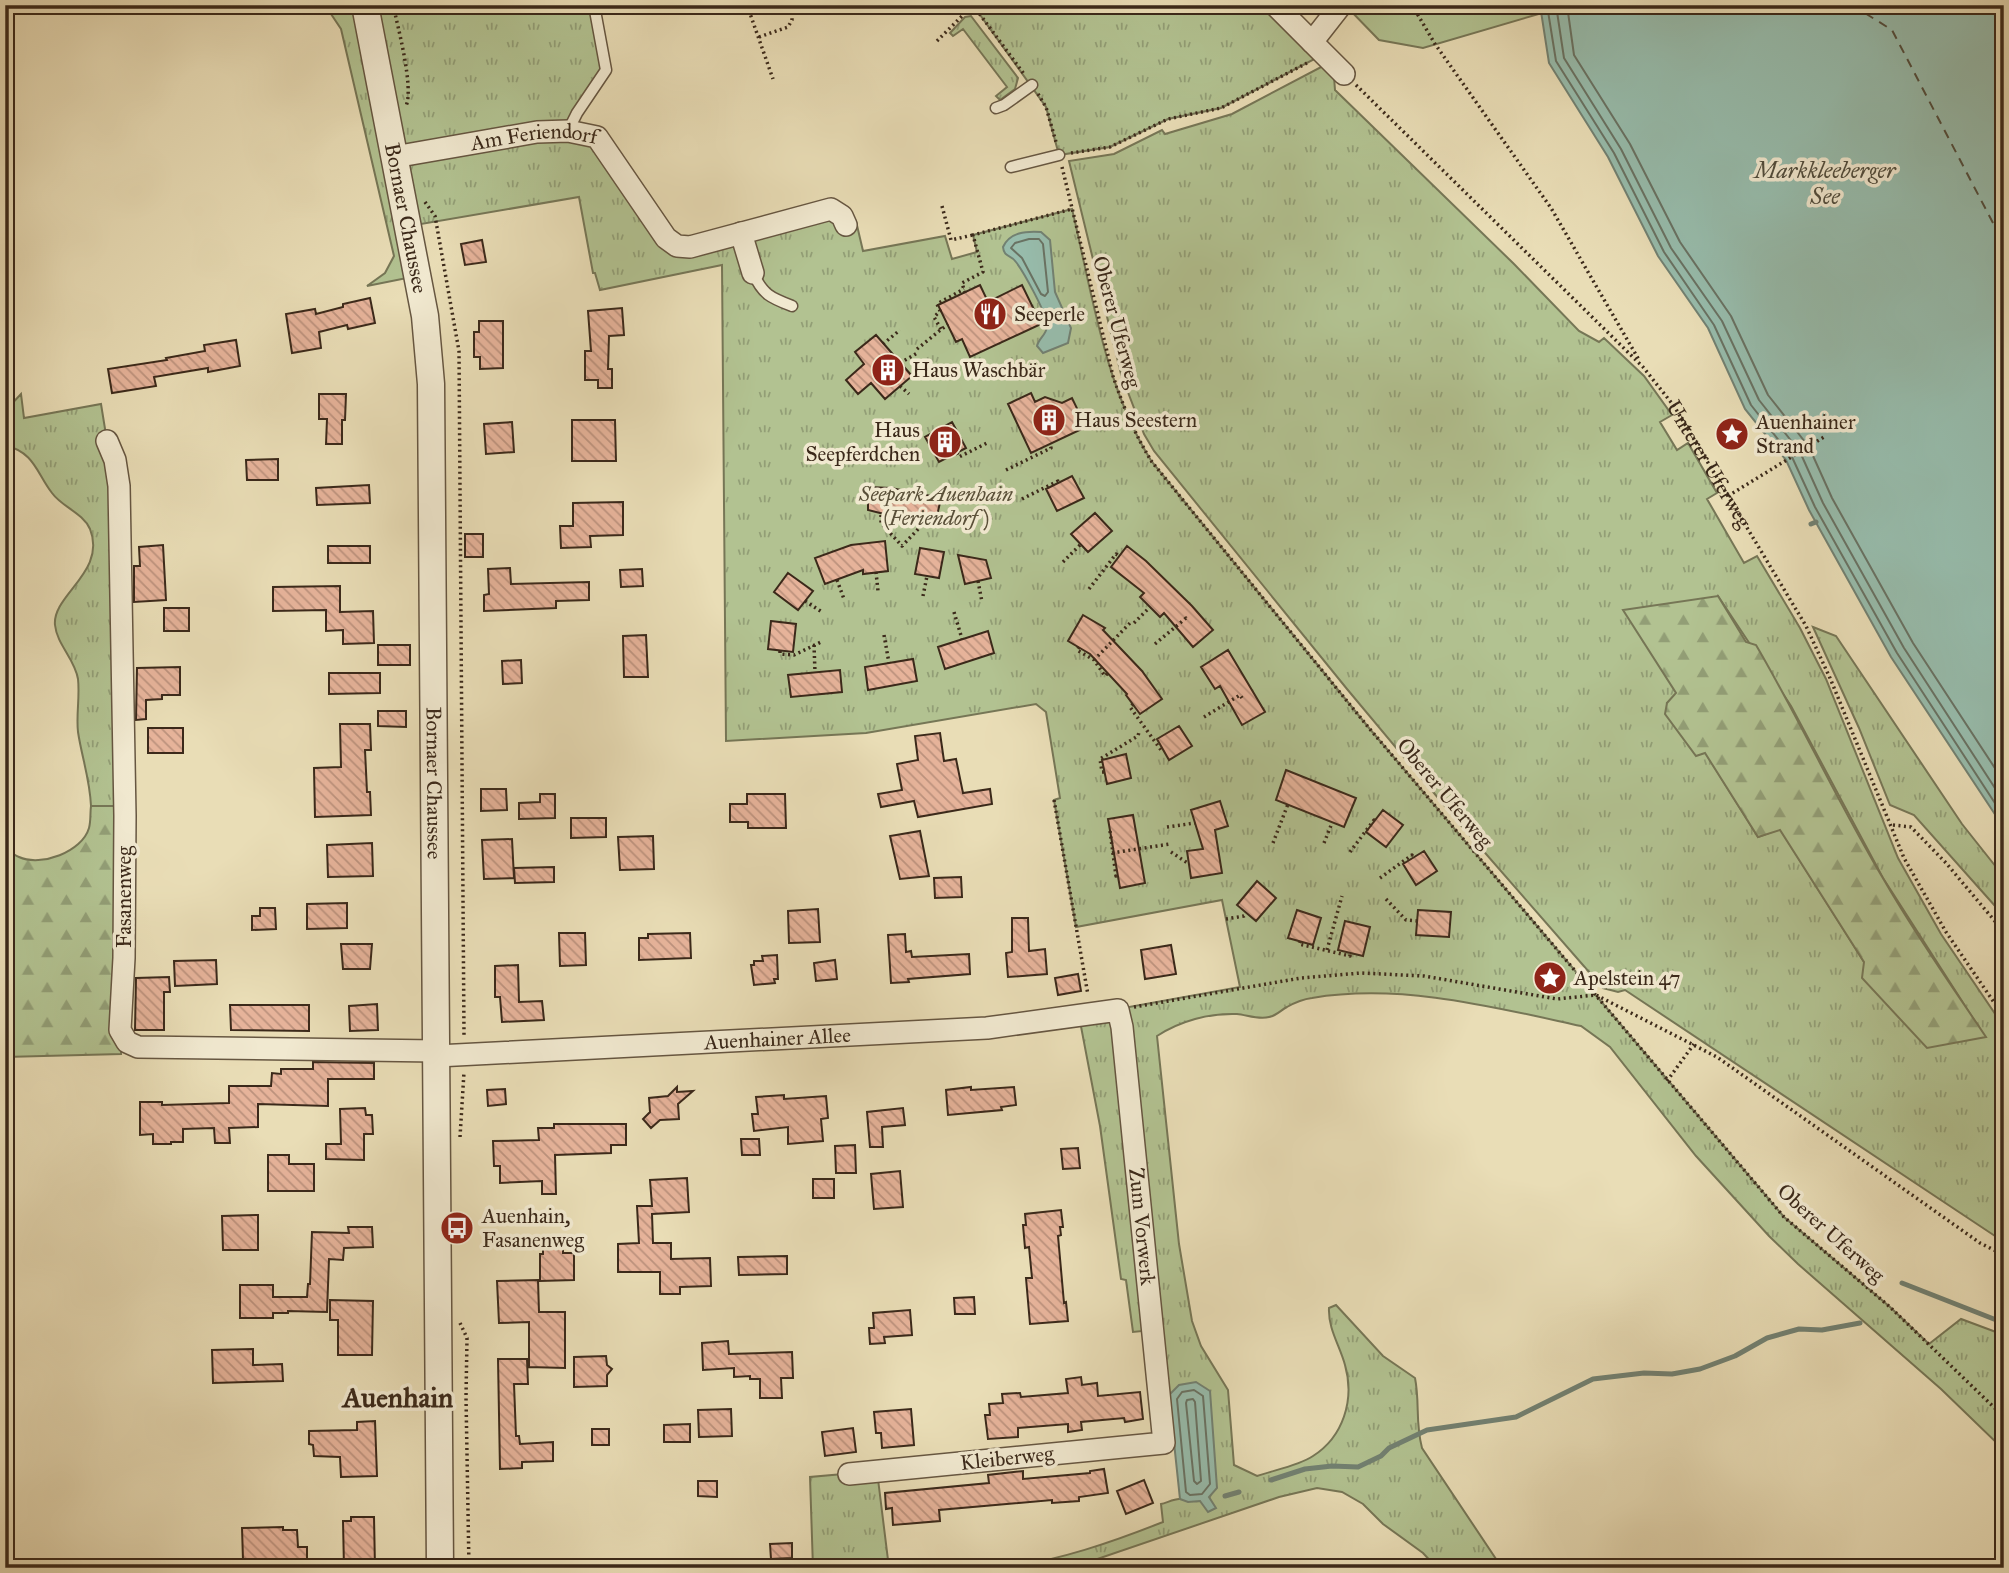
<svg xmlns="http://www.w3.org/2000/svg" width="2009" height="1573" font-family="'IM FELL Great Primer',serif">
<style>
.grass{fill:url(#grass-tufts);stroke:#767656;stroke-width:2;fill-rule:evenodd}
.forest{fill:url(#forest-firs);stroke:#767656;stroke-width:2}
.garden{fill:#b2c291;stroke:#767656;stroke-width:2}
.water{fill:#97bcac;stroke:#728172;stroke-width:2}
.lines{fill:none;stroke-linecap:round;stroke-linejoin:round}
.shore{stroke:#697263;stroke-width:2}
.stream{stroke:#728172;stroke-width:5}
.ferry{stroke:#524e3e;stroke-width:2;stroke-dasharray:9 7;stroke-linecap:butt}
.building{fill:url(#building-back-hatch);stroke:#3b291a;stroke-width:2}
.service-casing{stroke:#665641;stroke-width:13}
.minor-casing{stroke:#665641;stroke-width:24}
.tertiary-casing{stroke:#665641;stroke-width:29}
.path{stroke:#3b291a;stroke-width:3.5;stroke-dasharray:2 3.5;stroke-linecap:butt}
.service{stroke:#f1e9d0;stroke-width:10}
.minor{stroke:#f1e9d0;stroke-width:21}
.tertiary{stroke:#f1e9d0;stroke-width:26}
.labels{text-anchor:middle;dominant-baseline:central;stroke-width:7;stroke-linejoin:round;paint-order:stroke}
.street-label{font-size:21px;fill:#3b291a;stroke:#f1e9d0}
.poi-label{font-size:21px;fill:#3b291a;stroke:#f1e9d0;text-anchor:start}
.park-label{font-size:21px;font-style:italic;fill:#594f38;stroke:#f1e9d0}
.water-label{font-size:23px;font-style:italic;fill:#524e3e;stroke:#f1e9d0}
.district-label{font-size:28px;font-weight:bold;fill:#3b291a;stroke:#f1e9d0}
</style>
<defs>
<pattern id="grass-tufts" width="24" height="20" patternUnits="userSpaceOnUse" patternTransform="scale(1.75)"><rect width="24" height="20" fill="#b2c291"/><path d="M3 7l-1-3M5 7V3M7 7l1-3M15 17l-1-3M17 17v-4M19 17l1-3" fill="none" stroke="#929e76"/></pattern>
<pattern id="forest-firs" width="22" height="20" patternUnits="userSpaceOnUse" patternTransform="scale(1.75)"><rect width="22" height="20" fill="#b2c291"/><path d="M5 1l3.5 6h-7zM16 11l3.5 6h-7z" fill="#929e76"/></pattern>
<pattern id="building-back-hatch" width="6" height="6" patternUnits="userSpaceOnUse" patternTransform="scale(1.75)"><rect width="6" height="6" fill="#e6b39a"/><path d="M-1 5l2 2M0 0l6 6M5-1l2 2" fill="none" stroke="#bc927d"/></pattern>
</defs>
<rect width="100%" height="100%" fill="#e9ddb6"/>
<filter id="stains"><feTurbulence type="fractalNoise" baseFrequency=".00286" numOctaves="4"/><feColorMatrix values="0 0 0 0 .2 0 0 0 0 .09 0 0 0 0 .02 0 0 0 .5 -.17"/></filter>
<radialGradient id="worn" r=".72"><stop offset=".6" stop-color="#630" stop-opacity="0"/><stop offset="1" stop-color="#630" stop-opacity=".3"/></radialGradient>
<path class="grass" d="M325 5H594L606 70 568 131 597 137 677 246 831 209 846 225 856 221 863 251 945 236 952 259 977 252 973 235 1072 209C1092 293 1105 388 1152 462L1369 728 1784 1217 1890 1307 1929 1344 1961 1319 2004 1335V1450L1941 1389 1798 1264 1769 1236 1696 1156 1610 1047 1581 1026C1494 1007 1401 983 1312 998 1304 999 1294 1003 1287 1007 1281 1010 1276 1016 1269 1017 1259 1020 1247 1015 1237 1014 1209 1013 1180 1021 1157 1036L1179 1244 1192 1321 1201 1346 1228 1390 1234 1465 1257 1476C1274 1470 1298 1466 1313 1456 1343 1437 1355 1400 1345 1365 1340 1346 1328 1329 1329 1308L1336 1305 1383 1356 1415 1378C1420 1403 1415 1422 1422 1448L1502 1568H1437L1423 1553 1383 1524 1363 1504 1342 1492 1317 1488 1279 1497 1071 1568H1004C1060 1560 1110 1543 1163 1522L1161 1504C1166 1503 1174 1499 1179 1499 1193 1499 1195 1505 1209 1497L1169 1395 1152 1330 1133 1332 1126 1280 1121 1279 1100 1126 1079 1016 1240 987 1222 900 1076 927 1054 800 1060 798 1046 712 1036 704 866 733 726 741 722 265 600 290 595 273H593L579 197 409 226 417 276 367 286 385 273 394 256 341 29Z
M973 5H1275L1324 54 1221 108 1168 119 1110 147 1059 155 1046 107Z
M971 16 1018 78 1015 89 1000 100 996 96 1007 87 963 29 953 36 950 33 965 17Z
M1323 66 1334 77 1335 90 1514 264 1579 331 1599 342 1604 338 1644 376 1672 415 1660 422 1677 450 1688 443 1717 493 1707 499 1744 563 1757 556 1800 628 1826 679 1898 858 1941 934 2004 1027V1242L1625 990 1618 992 1603 988 1459 823 1347 689 1154 451 1144 434 1121 374 1069 161 1114 154 1162 130 1165 134 1232 114ZM1718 596 1791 706 1883 878 1985 1037 1864 962 1780 829 1758 837 1705 752 1667 703 1676 694Z
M21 394 24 418 101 404 107 441 125 806H91C90 780 82 758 78 732 76 715 80 697 78 679 75 659 57 645 55 625 52 595 107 572 90 529 83 513 62 507 52 493 36 472 35 453 5 445V411Z
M1813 627 1836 636 1962 824 2004 877V916L1914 815 1890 805 1859 728Z
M877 1471 889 1568H813L810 1477Z"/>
<path class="forest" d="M1718 596 1746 642 1756 645C1801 722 1838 803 1884 880 1915 934 1951 985 1986 1037L1927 1048 1862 978 1864 962 1780 830 1758 837 1705 753 1696 756 1665 714 1667 703 1676 693 1623 610Z
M91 806H125L121 1054 5 1057V848C9 851 14 855 19 857 41 867 82 852 89 828 91 821 90 813 91 806Z"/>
<path class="garden" d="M1345 5H1540L1542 13 1423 48 1379 40Z"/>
<path class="water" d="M1540 5H2004V828L1891 657 1809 510 1786 460 1745 409 1708 328 1658 256 1608 157 1549 63Z
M1041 232 1050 240 1055 292 1071 328 1068 343 1043 353 1037 346C1039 338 1046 335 1047 327 1049 317 1023 271 1016 262 1011 254 1004 258 1003 247 1010 232 1026 231 1041 232Z
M1196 1382 1210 1391 1217 1488 1209 1497 1216 1508 1208 1512 1200 1501 1188 1502 1180 1499 1169 1395 1179 1385Z"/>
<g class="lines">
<path class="shore" d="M1547 5 1556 61 1614 153 1664 252 1714 325 1751 405 1792 457 1815 507 1897 653 2004 817
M1556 5 1564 58 1621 149 1671 248 1722 321 1759 400 1800 452 1823 503 1904 648 2004 802
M1567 5 1574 55 1630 144 1680 242 1731 316 1768 395 1809 447 1832 498 1913 643 2004 782
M1029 239H1039L1043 244 1048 292 1045 296 1041 294 1022 258 1011 248 1015 243Z
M1194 1390 1203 1396 1210 1484 1202 1494 1190 1495 1186 1492 1177 1399 1182 1392Z
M1193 1399 1195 1402 1201 1481 1197 1484 1194 1481 1186 1403 1187 1400Z"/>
<path class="stream" d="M1811 524 1816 522
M1902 1283 2004 1323
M1271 1480 1305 1469 1332 1466 1358 1467 1381 1456 1389 1448 1427 1430 1516 1417 1593 1379 1644 1373 1672 1374 1700 1369 1735 1356 1767 1338 1799 1329 1822 1330 1860 1323
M1225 1496 1239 1492"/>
<path class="ferry" d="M1852 5 1892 30 2004 244"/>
</g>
<path class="building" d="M482 240 486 262 465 265 461 244Z
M980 285 988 302 1022 285 1041 324 970 357 962 339 956 342 938 305Z
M370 298 375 323 348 329 347 325 319 332 321 348 292 353 286 314 315 309 316 314 343 307V304Z
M622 308 624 335 609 336 608 369H612V388H598V380H585V351H591L588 311Z
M479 321H503V368L480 369V357H474V332H479Z
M876 335 912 376 885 399 871 383 858 394 846 380 864 364 855 352Z
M236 340 240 366 208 372V368L154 377 156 386 112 393 108 369 167 360 166 358 205 351 204 345Z
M1031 393 1035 402 1045 397 1062 403 1072 398 1086 427 1031 453 1008 404Z
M319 394H346L345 420H342V444H326L327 419H319Z
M572 420H615L616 461H572Z
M512 422 514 452 486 454 484 424Z
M952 422 966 448 939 462 925 437Z
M278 459V480H247L246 460Z
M1072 476 1084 498 1057 511 1046 489Z
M369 485 370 503 317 505 316 488Z
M868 487 891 488 941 498 937 516H892L868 510Z
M623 502V535L590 536 591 547 561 548 560 526H573V503Z
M1095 513 1112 531 1088 552 1071 534Z
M465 534H483V557H465Z
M885 541 888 571 863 574V570L825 584 815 558 851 545Z
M163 545 166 600 134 602V566H140L139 547Z
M328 546H370V563H328Z
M1127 546 1146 561 1192 606 1213 630 1193 647 1164 613 1160 617 1140 597 1144 593 1111 567Z
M920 548 944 552 939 578 915 574Z
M958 555 986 560 991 578 965 584Z
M510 568 511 584 589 582V600L556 601V608L484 611V595L489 594 488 569Z
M642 569 643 586 621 587 620 570Z
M788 573 813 591 798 610 774 592Z
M340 586V612L373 611 374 643 343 644V630L326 631V610L273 611V587Z
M164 608H189V631H164Z
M1083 615 1105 628 1103 630 1142 671 1162 699 1140 714 1126 695 1127 694 1090 654 1068 641Z
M771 621 796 624 793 652 768 649Z
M988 631 994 653 945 669 938 647Z
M646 635 648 677H624L623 636Z
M378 645H410V665H378Z
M1228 650 1265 712 1242 725 1220 686 1215 689 1201 667Z
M913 659 917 681 868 690 865 667Z
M521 660 522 683 503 684 502 661Z
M180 667V695H162V699L146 700V719L136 720 137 668Z
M840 670 842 692 791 697 788 675Z
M329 673H380V693L329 694Z
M378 711H406V727L378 726Z
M340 724H370L371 750H365L367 792H370L371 815 315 817 314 768 341 767Z
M1179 726 1192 746 1169 760 1157 739Z
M148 728H183V753H148Z
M940 733 944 761 956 759 963 793 990 789 992 804 918 817 914 801 881 807 878 794 902 790 897 764 918 760 915 736Z
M1126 754 1131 778 1107 784 1102 760Z
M1286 770 1356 798 1344 827 1276 800Z
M481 789H506L507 810 481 811Z
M540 794H555V818L519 819V803L540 802Z
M747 794H785L786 828H748V822H730V804H747Z
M1220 801 1228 826 1215 830 1222 873 1191 878 1187 851 1203 849 1191 810Z
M1383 810 1403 825 1386 847 1366 832Z
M1133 815 1145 883 1120 888 1108 819Z
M571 818H606V837L571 838Z
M920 831 929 876 900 879 890 836Z
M653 836 654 869 620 870 618 837Z
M512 839 514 878 484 879 482 840Z
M372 843 373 876 328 877 327 845Z
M1424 851 1437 871 1416 885 1403 864Z
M554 867V882L515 883 514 868Z
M961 877 962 897 935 898 934 878Z
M1257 881 1276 898 1256 921 1237 905Z
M347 903V928L307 929V904Z
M260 908H275L276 929 252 930V916H260Z
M818 909 820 942 789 943 788 911Z
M1297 910 1321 918 1313 945 1288 938Z
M1418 910 1451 912 1449 937 1416 935Z
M1012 918H1028L1029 951 1045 949 1047 974 1008 977 1006 953 1012 952Z
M1345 921 1370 927 1363 956 1338 950Z
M559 933H585L586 965 560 966Z
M690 933 691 958 639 960V938H648V934Z
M905 934 906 952 911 951 912 957 969 954 970 974 908 979 909 982 891 983 888 935Z
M341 944H372L370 969H343Z
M1171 945 1176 974 1145 979 1141 950Z
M777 955 778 979H774L775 983 754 985 751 965H754V961H763L762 956Z
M216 960 217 984 175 986 174 961Z
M835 960 837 979 816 981 814 963Z
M518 965 519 1002 542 1001 544 1020 502 1022 500 997H495V966Z
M1078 974 1081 991 1058 995 1055 978Z
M169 977 170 992H164V1030H135L136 978Z
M377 1004 378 1030 350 1031 349 1006Z
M230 1005H309V1031L231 1030Z
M313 1062 374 1063V1079H328V1106L258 1104V1127L229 1128 230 1143H215L214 1128 183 1129V1142H171V1144H153V1134L140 1135V1102H162V1105L229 1103V1086H271L272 1073 281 1074V1069H313Z
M677 1087V1092L693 1091 678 1104 679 1119 660 1120 651 1128 643 1119 650 1112 649 1098 668 1096Z
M971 1087V1090L1014 1087 1016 1105 1001 1107 1002 1110 948 1115 946 1090Z
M505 1089 506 1104 488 1106 487 1090Z
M784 1095V1099L826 1096 828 1118 821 1119 823 1141 788 1144V1127L754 1131 752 1114H758L756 1097Z
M365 1108 366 1115H372L373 1134H364V1160L326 1159V1144H341L340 1109Z
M903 1108 905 1125 882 1127 883 1147H870L867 1112Z
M554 1124H626V1145H611V1153L555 1155 556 1194H542V1181L500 1183V1166H494L493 1141 539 1140 538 1128H554Z
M741 1139H759L760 1155H742Z
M855 1145 856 1173H836L835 1146Z
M1078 1148 1080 1168 1063 1169 1061 1149Z
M268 1155H289V1164H314V1191H268Z
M900 1171 903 1207 874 1209 871 1174Z
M687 1178 689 1212 652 1214 653 1243H671V1259L710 1258 711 1286 680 1287V1294H660V1272H618V1244L639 1243 637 1206H652L650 1180Z
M813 1179H834V1198H813Z
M1061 1210 1063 1227H1060L1061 1235 1058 1236 1064 1303 1066 1302 1068 1321 1030 1324 1026 1278H1032L1029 1247 1025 1248 1023 1225H1026L1025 1214Z
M258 1215V1250H223L222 1216Z
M348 1227H372L373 1247 344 1248 343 1260 329 1259 327 1312 288 1311V1313H273V1318H240V1285H273V1297H307L308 1284H310L312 1232 349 1233Z
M563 1236V1253H574V1280L540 1281V1254H543V1237Z
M787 1256V1274L739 1275 738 1257Z
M538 1280 539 1312H565V1368L529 1367V1322L499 1323 497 1281Z
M974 1297 975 1314H955L954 1298Z
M330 1300 373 1301 372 1355H338V1320H330Z
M910 1310 912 1335 884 1337 885 1343 870 1344 869 1328H874L873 1313Z
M728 1341 729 1354 792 1352 793 1378H781L782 1398H760V1379H750V1376L734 1377V1368L703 1370 702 1343Z
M253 1349V1365L282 1364 283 1381 213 1383 212 1350Z
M606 1356 607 1365 612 1369 607 1375V1386L574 1387V1357Z
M498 1359H527L528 1384H514L516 1436H519L520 1444 553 1442V1461L522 1462V1468L500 1469Z
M1081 1377 1082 1385 1097 1383 1098 1396 1140 1392 1143 1419 1125 1422 1124 1418 1081 1422 1082 1430 1068 1432V1424L1018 1428V1437L988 1439 985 1415H990L989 1404 1003 1403 1002 1394 1020 1393 1021 1397 1068 1393 1066 1379Z
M731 1409 732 1436 699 1437 698 1410Z
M911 1409 914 1445 882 1448 881 1433H876L874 1412Z
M375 1421 377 1476 341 1477 340 1457 314 1456 313 1445 309 1444V1431L357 1430V1422Z
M690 1424V1442H664V1425Z
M853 1428 856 1452 825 1456 822 1432Z
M592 1429H609V1445H592Z
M1104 1469 1108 1493 1079 1497V1501L1052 1503V1500L939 1510 940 1521 893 1525 892 1508 886 1509 885 1493 989 1483 988 1475 1023 1471V1479L1090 1473V1471Z
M1144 1480 1153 1503 1126 1514 1117 1491Z
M698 1481H717V1497L698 1496Z
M351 1517H374L375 1568H344L343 1521H351Z
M283 1527V1530H297L298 1547H307V1565L284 1566V1559L243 1560 242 1528Z
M792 1543V1558L771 1559 770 1544Z"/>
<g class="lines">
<defs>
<path id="service" d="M996 108 1004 105 1032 85
M568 131 577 113 606 70 594 5
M1011 167 1059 155
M753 273C763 295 771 298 792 306"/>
<g id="minor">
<path d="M1275 5 1344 74"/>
<path d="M1312 42 1341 5"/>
<path id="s2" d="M394 157 537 132 568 131 597 137 666 238 677 246 690 247 831 209 842 216 846 225"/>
<path d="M741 233 753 273"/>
<path d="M107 441 115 460 119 486 125 816 124 958 120 1030 127 1042 138 1047 437 1051"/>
<path id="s3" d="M437 1056 987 1028 1118 1010 1122 1027 1164 1443 849 1474"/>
</g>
<g id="tertiary">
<path id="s4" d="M365 5 425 316 431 384 440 1568"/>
</g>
</defs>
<use href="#service" class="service-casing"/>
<use href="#minor" class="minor-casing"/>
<use href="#tertiary" class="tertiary-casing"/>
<g class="path">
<path d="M393 5C398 27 414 88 406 106"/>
<path d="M747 5 773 79"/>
<path d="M973 5 1024 74"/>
<path d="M1412 5 1435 44 1551 208 1639 360"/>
<path d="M759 37 788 27 792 20V5"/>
<path d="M937 41 973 5"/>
<path id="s1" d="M1356 85 1643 367 1674 406 1806 626 1830 678 1904 858 1946 932 2004 1017"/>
<path d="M1038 94 1046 107 1056 142"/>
<path d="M1071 153 1110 147 1168 119 1221 108 1307 63"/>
<path d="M1062 167 1113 376C1123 406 1135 435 1152 462L1369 728 1784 1217 1890 1307 2004 1417"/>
<path d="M425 202 435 216 459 351 464 1036"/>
<path d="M942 206 951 240 973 235"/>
<path d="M965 293 962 283 983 272 973 235 1072 209"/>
<path d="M941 329 934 317 940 311 937 304 964 289"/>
<path d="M883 344 900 330"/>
<path d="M917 349 948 324"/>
<path d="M900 363 919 352"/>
<path d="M900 386 909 394"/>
<path d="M957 453 959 457 989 442"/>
<path d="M1006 470 1051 448 1050 444"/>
<path d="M1728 496 1824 437"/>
<path d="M1022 499 1058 481 1059 483"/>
<path d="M881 515V523L902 546 924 523"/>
<path d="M1063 562 1081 544"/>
<path d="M876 572 878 591"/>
<path d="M837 580 844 599"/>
<path d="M978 581 982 602"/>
<path d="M1089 589 1116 554 1119 556"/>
<path d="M923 596 927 576"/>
<path d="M805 601 822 612"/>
<path d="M954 612 962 639"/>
<path d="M1134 623 1150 607"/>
<path d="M884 635 889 663"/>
<path d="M1155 644 1186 618 1187 620"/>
<path d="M814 645 815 672"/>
<path d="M1079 647 1077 650 1094 660 1105 676 1108 673"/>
<path d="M780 651V654L794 655 821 642"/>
<path d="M1094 660 1132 621"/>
<path d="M1133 704 1130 707 1161 750 1162 749"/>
<path d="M1204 717 1240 695 1242 698"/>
<path d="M1104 772H1102L1100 759 1138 736 1139 732"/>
<path d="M1054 800 1088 995"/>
<path d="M1893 825 1911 827 1946 863 2004 932"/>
<path d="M1167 827 1195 823"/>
<path d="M1110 831 1116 876 1118 875"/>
<path d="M1273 843 1288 804"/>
<path d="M1324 843 1332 823"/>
<path d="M1171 852 1189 864"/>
<path d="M1350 852 1374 820 1375 821"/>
<path d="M1112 853 1170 844"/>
<path d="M1380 878 1412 855 1413 857"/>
<path d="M1386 899 1406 920 1417 921"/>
<path d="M1226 919 1244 916 1247 913"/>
<path d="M1300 941 1299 944 1350 956V953"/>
<path d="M1327 950 1342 896"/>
<path d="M1134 1007 1301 978 1361 973 1424 976 1557 999 1596 995 1717 1057 1980 1243 2004 1255"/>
<path d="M1667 1081 1694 1044"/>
<path d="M460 1137 464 1072"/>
<path d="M460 1323 467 1338 466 1397 469 1568"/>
</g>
<use href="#service" class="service"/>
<use href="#minor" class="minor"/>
<use href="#tertiary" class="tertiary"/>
</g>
<defs>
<symbol id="restaurant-disc" viewBox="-11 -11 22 22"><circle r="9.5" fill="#8f2418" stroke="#f1e9d0"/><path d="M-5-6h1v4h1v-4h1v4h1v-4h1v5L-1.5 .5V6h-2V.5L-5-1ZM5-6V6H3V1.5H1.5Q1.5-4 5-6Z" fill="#fff"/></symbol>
<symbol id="building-disc" viewBox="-11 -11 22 22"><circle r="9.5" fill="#8f2418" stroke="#f1e9d0"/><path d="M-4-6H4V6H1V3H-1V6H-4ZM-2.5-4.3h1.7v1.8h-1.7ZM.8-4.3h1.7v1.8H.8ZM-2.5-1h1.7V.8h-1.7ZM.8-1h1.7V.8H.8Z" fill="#fff"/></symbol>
<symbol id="sight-disc" viewBox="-11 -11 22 22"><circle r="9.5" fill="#8f2418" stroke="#f1e9d0"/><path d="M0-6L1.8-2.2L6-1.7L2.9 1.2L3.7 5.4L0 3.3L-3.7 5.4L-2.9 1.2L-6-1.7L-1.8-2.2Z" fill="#fff"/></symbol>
<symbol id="bus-disc" viewBox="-11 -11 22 22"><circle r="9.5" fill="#8f2418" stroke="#f1e9d0"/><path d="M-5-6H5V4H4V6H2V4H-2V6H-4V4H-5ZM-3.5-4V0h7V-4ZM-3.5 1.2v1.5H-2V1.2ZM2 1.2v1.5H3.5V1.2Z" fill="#fff"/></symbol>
</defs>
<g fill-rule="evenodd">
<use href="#restaurant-disc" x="971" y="295" width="38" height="38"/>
<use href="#building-disc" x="869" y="351" width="38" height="38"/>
<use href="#building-disc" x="1030" y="401" width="38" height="38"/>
<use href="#sight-disc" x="1713" y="415" width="38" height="38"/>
<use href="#building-disc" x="926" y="423" width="38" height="38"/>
<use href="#sight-disc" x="1531" y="959" width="38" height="38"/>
<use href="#bus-disc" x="438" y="1209" width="38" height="38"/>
</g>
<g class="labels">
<g class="street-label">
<text stroke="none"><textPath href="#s2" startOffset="142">Am Feriendorf</textPath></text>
<text stroke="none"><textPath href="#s4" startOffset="217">Bornaer Chaussee</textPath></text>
<text transform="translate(1117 322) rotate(75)">Oberer Uferweg</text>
<text stroke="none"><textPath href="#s1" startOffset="520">Unterer Uferweg</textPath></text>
<text stroke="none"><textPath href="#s4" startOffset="784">Bornaer Chaussee</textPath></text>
<text transform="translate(1445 793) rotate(50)">Oberer Uferweg</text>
<text transform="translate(124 897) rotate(-90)">Fasanenweg</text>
<text stroke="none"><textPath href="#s3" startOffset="341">Auenhainer Allee</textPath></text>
<text stroke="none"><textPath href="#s3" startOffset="901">Zum Vorwerk</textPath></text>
<text transform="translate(1831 1233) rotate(42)">Oberer Uferweg</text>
<text transform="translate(1007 1458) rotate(-6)">Kleiberweg</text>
</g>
<g class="poi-label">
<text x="1014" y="314">Seeperle</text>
<text x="912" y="370">Haus Waschbär</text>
<text x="1074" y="420">Haus Seestern</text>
<text x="1756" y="422">Auenhainer<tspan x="1756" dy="24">Strand</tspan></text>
<text x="920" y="430" text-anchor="end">Haus<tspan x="920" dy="24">Seepferdchen</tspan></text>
<text x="1574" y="978">Apelstein 47</text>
<text x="482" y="1216">Auenhain,<tspan x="482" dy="24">Fasanenweg</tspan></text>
</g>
<g class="park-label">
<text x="936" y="494">Seepark Auenhain<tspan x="936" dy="24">(Feriendorf)</tspan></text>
</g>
<g class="water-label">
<text x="1825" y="170">Markkleeberger<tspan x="1825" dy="26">See</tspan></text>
</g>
<g class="district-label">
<text x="398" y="1397">Auenhain</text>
</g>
</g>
<rect width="2009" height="1573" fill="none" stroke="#e9ddb6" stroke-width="28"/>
<rect x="7" y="7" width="1995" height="1559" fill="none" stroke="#3b291a" stroke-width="3.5"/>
<rect x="14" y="14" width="1981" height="1545" fill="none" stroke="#3b291a" stroke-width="2"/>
<rect width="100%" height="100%" filter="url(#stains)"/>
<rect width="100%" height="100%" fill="url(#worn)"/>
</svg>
